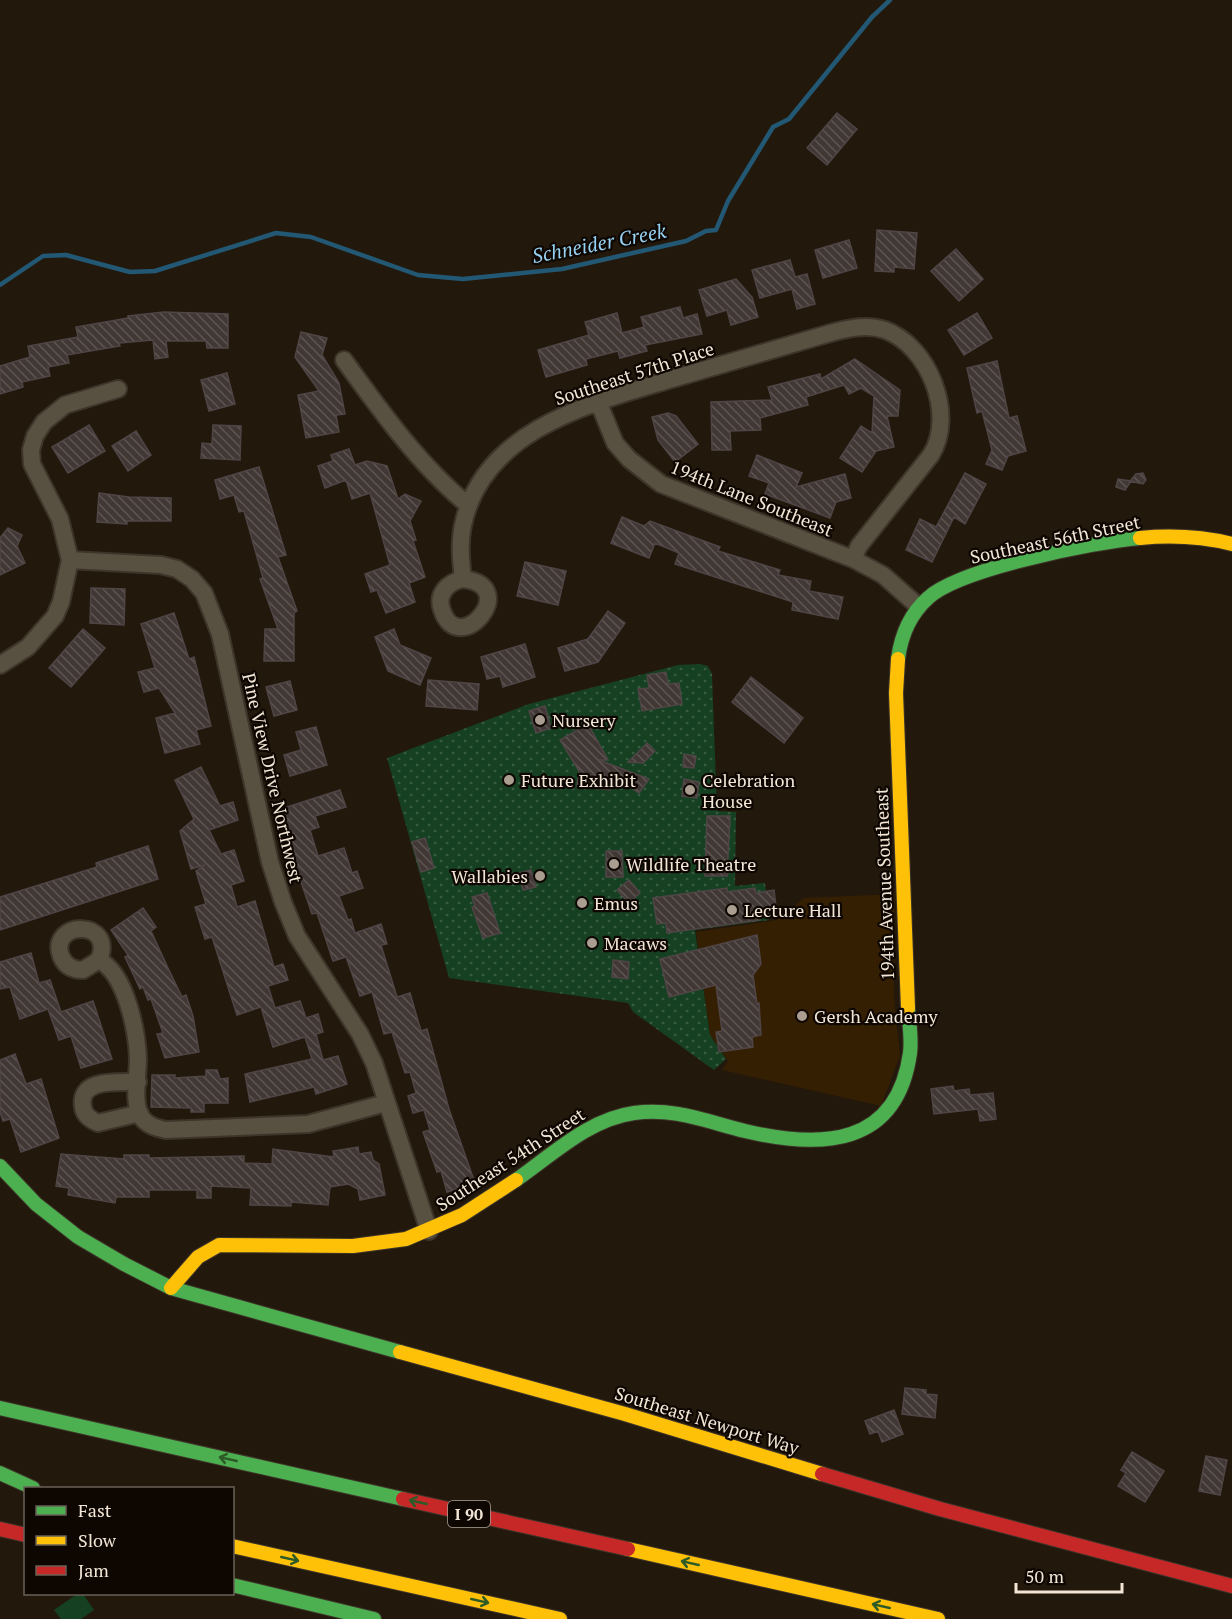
<svg xmlns="http://www.w3.org/2000/svg" width="1232" height="1619" font-family="'PT Serif',serif">
<style>
.built{fill:#351f02}
.green{fill:#164022}
.park{fill:url(#park-dots)}
.lines{fill:none;stroke-linecap:round;stroke-linejoin:round}
.stream{stroke:#225873;stroke-width:4.5}
.building{fill:url(#building-back-hatch);stroke:#504546;stroke-width:1.5}
.street-casing{stroke:#3e352a;stroke-width:20}
.fast-casing{stroke:#3e352a;stroke-width:16}
.slow-casing{stroke:#3e352a;stroke-width:16}
.jam-casing{stroke:#3e352a;stroke-width:16}
.street{stroke:#585040;stroke-width:16}
.fast{stroke:#4caf50;stroke-width:14}
.slow{stroke:#ffc107;stroke-width:14}
.jam{stroke:#c62828;stroke-width:14}
.oneway{stroke:#2d5b28}
.poi-dot{fill:#aa9e90;stroke:#0e0701;stroke-width:2}
.labels{text-anchor:middle;dominant-baseline:central;stroke-width:4.5;stroke-linejoin:round;paint-order:stroke}
.shield{fill:#0e0701;stroke:#aea397;stroke-width:1.5}
.shield-label{font-size:16px;font-weight:bold;fill:#f3e6d7}
.street-label{font-size:18px;fill:#f3e6d7;stroke:#0e0701}
.poi-label{font-size:18px;fill:#f3e6d7;stroke:#0e0701;text-anchor:start}
.water-label{font-size:20px;font-style:italic;fill:#96d1f3;stroke:#0e0701}
</style>
<defs>
<pattern id="park-dots" width="8" height="8" patternUnits="userSpaceOnUse" patternTransform="scale(1.5)"><rect width="8" height="8" fill="#164022"/><path d="M2 2h.1M6 6h.1" fill="none" stroke="#385c41" stroke-width="1.8" stroke-linecap="round"/></pattern>
<pattern id="building-back-hatch" width="6" height="6" patternUnits="userSpaceOnUse" patternTransform="scale(1.5)"><rect width="6" height="6" fill="#413836"/><path d="M-1 5l2 2M0 0l6 6M5-1l2 2" fill="none" stroke="#5d5552"/></pattern>
</defs>
<rect width="100%" height="100%" fill="#23180c"/>
<path class="built" d="M895 894 894 997 900 1056 881 1106 722 1070 728 1061 710 1035 696 932 777 920 804 898Z"/>
<path class="green" d="M77 1594H83L94 1610 81 1619H61L54 1610Z"/>
<path class="park" d="M700 664 708 666 712 674 717 811 736 812 735 886 765 883 769 920 695 930 710 1035 726 1059 714 1070 633 1012 628 1003 449 978 387 758 529 704 678 665Z"/>
<g class="lines">
<path class="stream" d="M0 285 43 256 66 255 130 272 155 271 276 233 311 237 418 275 463 279 562 269 686 241 706 231 716 230 728 201 773 127 789 119 872 17 890 0"/>
</g>
<path class="building" d="M837 113 857 129 827 165 807 148Z
M877 230 917 233 914 269 894 267V272L875 271Z
M849 240 857 268 823 278 815 250Z
M956 249 983 279 959 301 931 271Z
M790 260 795 277 807 274 815 304 797 309 792 289 760 298 752 270Z
M736 279 752 297 758 317 731 325 727 310 707 316 699 290Z
M680 307 683 318 697 314 702 334 645 345 647 351 620 358 618 351 586 359 587 365 546 377 538 350 589 335 585 322 617 313 622 333 644 327 641 317Z
M164 312 228 314V348H207L206 341H166L168 357 155 359 153 340 119 343 120 346 67 355 69 363 48 367 50 376 22 382 23 387 0 394V366L30 357 28 346 78 337 76 327 128 318V316Z
M977 313 992 338 964 355 948 330Z
M301 332 327 338 322 355 339 383 345 414 336 415 339 432 306 438 298 395 319 391 295 357Z
M855 359 900 390 898 416H887L894 447 876 451 862 472 840 458 861 426 872 433 874 396 861 388 849 394 844 385 806 397 808 405 760 418 761 430 730 431 731 450H712L711 402 772 400 768 387 820 374 821 379Z
M997 361 1009 418 1017 416 1026 451 1008 456 1002 470 986 464 992 450 982 411 977 413 967 368Z
M227 373 235 404 209 411 201 380Z
M668 413 676 416 698 444 675 462 658 440 652 417Z
M89 425 105 451 68 473 52 447Z
M213 425 241 426 240 460 201 458 202 443 212 444Z
M136 431 151 455 128 471 112 446Z
M349 449 355 465 367 461 387 466 398 499 405 494 421 501 410 521 416 540 413 541 425 577 409 583 415 602 386 613 377 590 371 592 365 574 390 565 370 493 352 499 346 480 325 488 318 466 333 461 331 455Z
M757 455 802 473 796 487 845 474 851 498 836 502 830 518 765 494 769 483 749 476Z
M259 467 286 555 278 557 297 611 294 613V661H264L265 629H278L260 579 263 578 244 511 239 512 234 495 220 499 215 480Z
M965 473 986 484 965 524 954 517 932 562 906 550 920 519 936 527Z
M1143 473 1146 480 1143 484 1130 481 1136 474Z
M1118 479 1131 481 1125 490 1116 487Z
M99 493 129 497 171 498V521H127V524L97 522Z
M622 517 644 526 650 521 720 547 718 551 780 570 778 575 811 581 809 591 843 597 838 619 792 610 793 602 675 564 679 553 655 543 649 558 611 543Z
M8 528 22 535 17 546 25 563 0 575V538Z
M525 562 566 571 558 605 517 596Z
M91 588 125 589 124 625 90 623Z
M608 611 625 623 598 662 565 671 558 648 588 639Z
M174 613 189 659 194 657 211 726 196 730 200 744 165 753 156 718 175 713 159 688 144 692 138 672 155 668 141 624Z
M83 629 105 648 71 687 49 668Z
M394 629 400 645 431 658 420 685 388 671 375 637Z
M525 644 535 677 503 687 500 676 487 679 481 657Z
M666 672 668 684 679 683 682 704 642 711 638 689 649 688 647 675Z
M751 677 803 718 784 743 732 702Z
M428 680 479 684 477 710 426 706Z
M290 681 297 710 274 716 266 687Z
M545 706 551 728 536 733 529 711Z
M588 724 608 760H599L649 779 639 793 611 773 610 790 577 786 579 771 560 740Z
M316 727 327 765 290 776 284 755 301 750 296 732Z
M647 743 655 751 643 763 628 762Z
M684 754 696 756 694 768 683 767Z
M201 767 220 806 233 802 238 820 209 830 221 854 234 850 244 881 231 885 237 907 255 901 274 967 283 964 288 980 268 986 275 1008 300 1001 306 1018 318 1014 323 1032 316 1034 323 1060 338 1056 347 1084 316 1094 314 1087 250 1102 245 1074 312 1059 305 1037 273 1047 261 1007 237 1015 212 937 205 939 195 907 206 904 196 871 205 865 191 869 180 831 194 819 175 780Z
M684 779 699 782 697 798 682 796Z
M340 790 346 807 315 816 319 827 310 830 318 856 344 848 352 873 357 871 363 888 339 896 348 920 351 919 355 933 381 924 387 944 381 945 397 997 410 993 421 1031 427 1029 449 1109 475 1183 447 1192 441 1171 437 1172 423 1132 430 1130 424 1110 413 1113 408 1096 416 1093 410 1072 405 1073 392 1032 384 1034 372 992 360 996 346 957 333 961 317 913 312 914 301 882 298 883 289 853 294 851 281 809Z
M707 816H730L727 876H705Z
M425 838 434 868 421 872 412 842Z
M148 846 158 879 0 930V897L97 867 96 863Z
M606 851H622L623 877H606Z
M531 870 536 887 523 890 519 873Z
M629 880 640 893 629 903 617 890Z
M727 888V892L755 888 756 893 774 890 777 915 759 917 760 920 667 933 666 923 657 924 653 898Z
M487 893 500 933 483 938 472 907 475 906 472 897Z
M143 908 156 927 151 931 168 968 182 997 186 995 193 1016 199 1052 165 1058 157 1034 163 1033 151 999 148 1000 143 987 140 989 125 957 128 955 111 930Z
M757 935 761 964 753 975 757 1004 759 1003 761 1035 752 1037 753 1047 719 1052 716 1032 722 1031 716 985 669 997 660 959Z
M31 953 39 983 50 980 61 1012 93 1001 112 1059 81 1068 71 1036 59 1040 48 1009 20 1019 10 987 0 989V962Z
M613 960 629 962 628 979 612 977Z
M15 1054 26 1084 41 1079 59 1138 21 1152 10 1119 3 1121 0 1112V1060Z
M206 1070H217L220 1079 228 1078V1103H204V1112H191V1108L151 1107 152 1075H175V1078L206 1076Z
M953 1086 954 1091 969 1089 970 1095 993 1093 996 1119 980 1121 978 1109 934 1114 931 1089Z
M358 1147 359 1154 371 1152 373 1160 379 1164 385 1195 360 1200 358 1189 348 1184 330 1187 328 1205 291 1202V1206L250 1205 251 1188 211 1186V1198H197V1190H149V1197H116L115 1203 68 1195 69 1188 56 1186 61 1154 124 1159V1155H149V1158L244 1156V1163L272 1164 273 1149 334 1157 333 1151Z
M905 1388 926 1390V1394L937 1395 935 1418 902 1414Z
M894 1410 903 1434 882 1442 878 1431 870 1434 865 1421Z
M1132 1452 1164 1471 1145 1502 1118 1486 1126 1473 1121 1470Z
M1206 1456 1227 1460 1220 1495 1199 1491Z"/>
<g class="lines">
<defs>
<path id="street" d="M344 360C380 410 420 466 468 505
M598 401 615 443 629 459 661 484 853 559 883 575 918 606
M70 560 161 565 177 569 192 579 204 593 220 634 270 862 283 902 297 936 360 1034 374 1063 429 1231
M463 579C448 582 436 594 442 610 458 660 523 586 463 579 461 562 459 543 463 525 483 429 592 403 672 379 726 363 780 348 834 332 850 328 868 324 885 330 929 346 956 415 931 455L859 546 853 559
M0 665 28 647 55 616 61 602 70 560 60 519 32 464 31 450 35 436 44 422 65 405 118 389
M99 960 83 970C73 970 65 966 61 956 48 921 116 918 99 960 126 974 137 1031 138 1059 138 1076 132 1104 142 1118 148 1126 157 1128 166 1130L308 1124 386 1103
M138 1082C119 1083 78 1077 83 1107 84 1116 91 1120 98 1123L140 1113"/>
<path id="fast" d="M898 659C901 636 910 614 928 598 959 569 1094 542 1140 538
M0 1166 36 1204 78 1237 124 1264 171 1288 400 1352
M516 1180C552 1155 589 1119 634 1113 673 1107 708 1122 745 1131 821 1149 897 1147 910 1053 912 1039 909 1022 908 1008
M0 1408 403 1499
M0 1473 33 1488
M232 1585 374 1619"/>
<path id="slow" d="M1140 538C1172 535 1200 536 1232 544
M898 659 896 693 908 1008
M171 1288 198 1257 219 1245 353 1246 406 1239 462 1215 516 1180
M400 1352 625 1414 822 1474
M232 1546 560 1619
M628 1549 938 1619"/>
<path id="jam" d="M822 1474 940 1509 1232 1586
M403 1499 628 1549
M0 1529 26 1535"/>
</defs>
<use href="#street" class="street-casing"/>
<use href="#fast" class="fast-casing"/>
<use href="#slow" class="slow-casing"/>
<use href="#jam" class="jam-casing"/>
<use href="#street" class="street"/>
<use href="#fast" class="fast"/>
<use href="#slow" class="slow"/>
<use href="#jam" class="jam"/>
</g>
<defs><path id="oneway-shaft" d="M-6 0H5M1.5-3L5.5 0L1.5 3" fill="none" stroke-width="1.6" stroke-linecap="round" stroke-linejoin="round" transform="scale(1.5)"/></defs>
<g class="oneway">
<use href="#oneway-shaft" transform="translate(228 1459) rotate(-167)"/>
<use href="#oneway-shaft" transform="translate(418 1502) rotate(-167)"/>
<use href="#oneway-shaft" transform="translate(290 1559) rotate(13)"/>
<use href="#oneway-shaft" transform="translate(690 1563) rotate(-167)"/>
<use href="#oneway-shaft" transform="translate(480 1601) rotate(13)"/>
<use href="#oneway-shaft" transform="translate(881 1606) rotate(-167)"/>
</g>
<g class="poi-dot">
<circle cx="540" cy="720" r="6"/>
<circle cx="509" cy="780" r="6"/>
<circle cx="690" cy="790" r="6"/>
<circle cx="614" cy="864" r="6"/>
<circle cx="540" cy="876" r="6"/>
<circle cx="582" cy="903" r="6"/>
<circle cx="732" cy="910" r="6"/>
<circle cx="592" cy="943" r="6"/>
<circle cx="802" cy="1016" r="6"/>
</g>
<g class="labels">
<rect class="shield" x="448" y="1501" width="42" height="26" rx="4.5"/>
<g class="shield-label">
<text x="469" y="1514">I 90</text>
</g>
<g class="street-label">
<text transform="translate(634 373) rotate(-18)">Southeast 57th Place</text>
<text transform="translate(752 498) rotate(22)">194th Lane Southeast</text>
<text transform="translate(1055 539) rotate(-12)">Southeast 56th Street</text>
<text transform="translate(273 778) rotate(77)">Pine View Drive Northwest</text>
<text transform="translate(884 884) rotate(-92)">194th Avenue Southeast</text>
<text transform="translate(510 1159) rotate(-33)">Southeast 54th Street</text>
<text transform="translate(707 1420) rotate(17)">Southeast Newport Way</text>
</g>
<g class="poi-label">
<text x="552" y="720">Nursery</text>
<text x="521" y="780">Future Exhibit</text>
<text x="702" y="780">Celebration<tspan x="702" dy="21">House</tspan></text>
<text x="626" y="864">Wildlife Theatre</text>
<text x="528" y="876" text-anchor="end">Wallabies</text>
<text x="594" y="903">Emus</text>
<text x="744" y="910">Lecture Hall</text>
<text x="604" y="943">Macaws</text>
<text x="814" y="1016">Gersh Academy</text>
</g>
<g class="water-label">
<text transform="translate(599 243) rotate(-11)">Schneider Creek</text>
</g>
</g>
<rect x="24" y="1487" width="210" height="108" fill="#0e0701" stroke="#6a6057" stroke-width="1.5"/>
<rect x="36" y="1506" width="30" height="9" fill="#4caf50" stroke="#6a6057" stroke-width="1.5"/>
<text x="78" y="1517" font-size="18" fill="#f3e6d7">Fast</text>
<rect x="36" y="1536" width="30" height="9" fill="#ffc107" stroke="#6a6057" stroke-width="1.5"/>
<text x="78" y="1547" font-size="18" fill="#f3e6d7">Slow</text>
<rect x="36" y="1566" width="30" height="9" fill="#c62828" stroke="#6a6057" stroke-width="1.5"/>
<text x="78" y="1577" font-size="18" fill="#f3e6d7">Jam</text>
<path d="M1016 1583v9h106v-9" fill="none" stroke="#f3e6d7" stroke-width="3"/>
<text x="1025" y="1583" font-size="18" fill="#f3e6d7" stroke="#0e0701" stroke-width="4.5" paint-order="stroke">50 m</text>
</svg>
